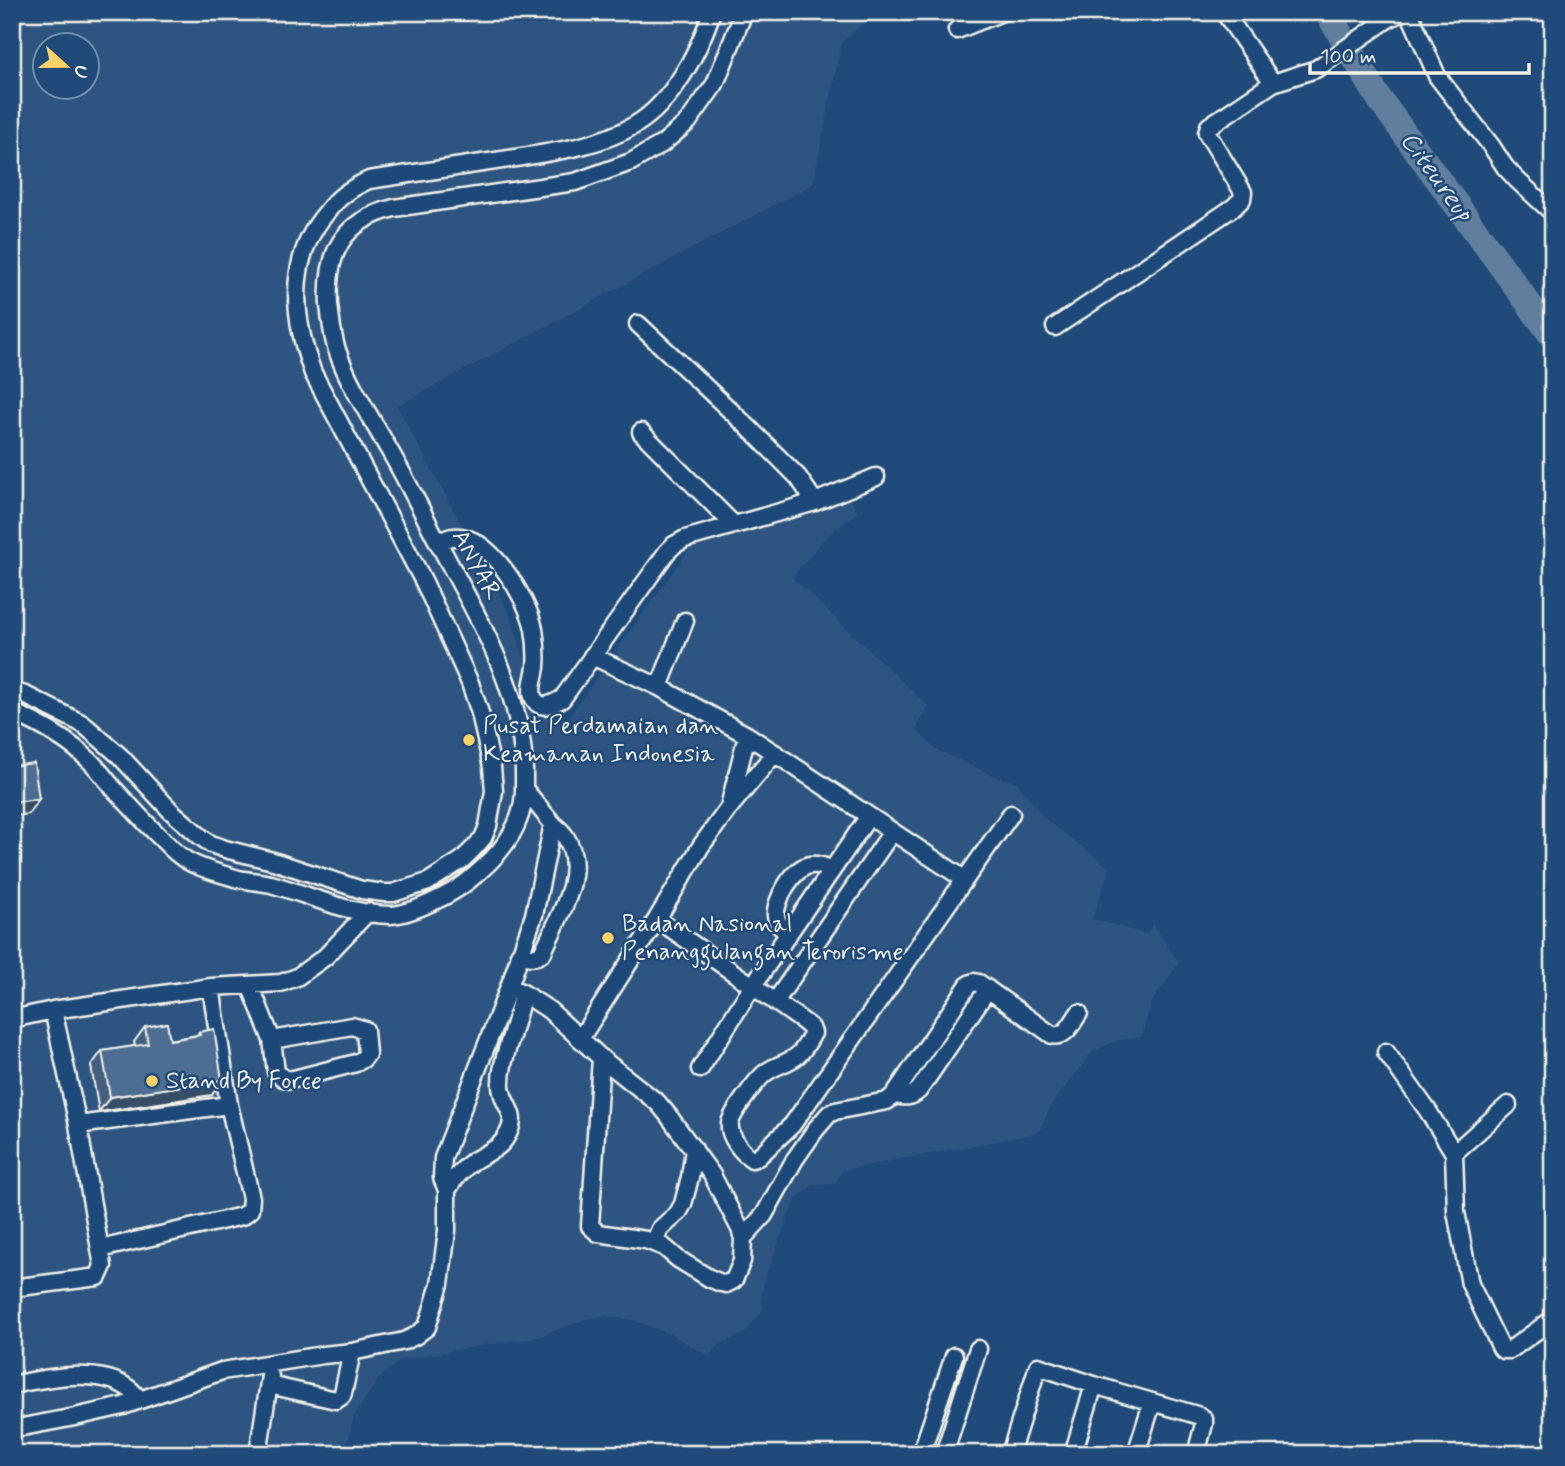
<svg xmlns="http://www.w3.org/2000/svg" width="1565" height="1466" font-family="Mynerve,sans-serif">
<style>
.built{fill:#2d5581;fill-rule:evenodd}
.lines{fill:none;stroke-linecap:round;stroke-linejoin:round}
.river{stroke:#627e9d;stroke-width:26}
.minor-casing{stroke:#f4f1e8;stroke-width:21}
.minor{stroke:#1f4a7a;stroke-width:16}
.wall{fill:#425f7e;stroke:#f4f1e8;stroke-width:2}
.shaded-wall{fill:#364d66;stroke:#f4f1e8;stroke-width:2}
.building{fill:#4d6e92;stroke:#f4f1e8;stroke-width:2}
.poi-dot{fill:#ffd166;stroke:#1f4a7a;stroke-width:2.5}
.labels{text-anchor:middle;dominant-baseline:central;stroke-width:5;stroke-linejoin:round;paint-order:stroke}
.street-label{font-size:24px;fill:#f4f1e8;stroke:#1f4a7a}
.poi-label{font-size:24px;fill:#f4f1e8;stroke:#1f4a7a;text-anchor:start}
.water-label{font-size:26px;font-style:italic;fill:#dee0dd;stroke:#1f4a7a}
</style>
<rect width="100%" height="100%" fill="#1f4a7a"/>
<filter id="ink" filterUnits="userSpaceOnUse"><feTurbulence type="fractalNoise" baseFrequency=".0143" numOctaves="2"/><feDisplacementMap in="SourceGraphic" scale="14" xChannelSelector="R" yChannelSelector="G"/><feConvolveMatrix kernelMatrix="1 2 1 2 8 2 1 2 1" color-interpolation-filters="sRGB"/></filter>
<g filter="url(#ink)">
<path class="built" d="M12 12H875L841 44 813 184 397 406 509 612 536 695 563 725 690 548 850 500 858 512 824 539 792 577 928 706 916 730 935 749 997 777 1017 782 1045 819 1110 868 1092 919 1147 934 1153 924 1179 963 1152 1001 1141 1037 1116 1041 1092 1052 1050 1107 1040 1130 1028 1135 843 1170 834 1184 813 1185 796 1199 786 1223 764 1281 761 1299 763 1309 745 1333 720 1344 709 1356 670 1334 633 1320 606 1316 586 1319 532 1339 501 1342 401 1360 379 1378 354 1416 348 1439 336 1454H12ZM46 46H88V88H46Z"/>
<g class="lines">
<path class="river" d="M1327 12 1380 100 1553 337"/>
<defs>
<path id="minor" d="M1224 12 1273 83
M1409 12 1437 76 1492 147 1505 167 1517 180 1553 213
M957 30 1002 12
M638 324 748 427 798 477 815 502
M1055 327 1234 207 1242 199 1243 192 1207 133 1209 126 1273 83 1316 69 1388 19 1402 12
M641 432 734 525
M438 543C443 541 448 537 453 537 489 533 528 599 534 629 536 641 537 655 536 667 535 676 529 690 534 699 541 711 552 704 562 699L667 552 674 545 685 539 815 502 876 477
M592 656 659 687 747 735 964 879
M659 687 685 621
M12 691 25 695 83 724 120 756 171 811 201 837 211 844 225 849 273 861 362 890 384 893H393L428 882 462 860 475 847 483 838 488 826 494 791 492 767 480 713 470 683 424 582 313 373C293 319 286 260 326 213 338 197 351 188 369 180 420 172 471 165 522 157 560 151 601 145 635 125 673 102 698 53 712 12
M12 712C40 724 67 739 89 760 99 769 106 780 115 790 131 807 147 825 165 842 174 851 183 860 196 865 209 871 225 875 239 879 250 881 261 882 271 884 310 895 350 915 391 915 412 914 452 894 468 881 490 863 511 843 520 815 525 800 524 786 524 770 522 688 477 616 440 546 423 514 407 480 388 448 370 416 349 385 337 350 332 336 331 320 329 305 326 253 342 221 394 208L575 182 631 162 662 144 688 122 715 84 744 12
M730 803 747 735
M657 919 804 1022 811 1028 813 1033C809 1040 804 1050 798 1055 788 1064 774 1065 764 1074 756 1081 732 1113 730 1123 728 1136 742 1153 752 1159L758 1157 792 1125 1011 814
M788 935C783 929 777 924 776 916 774 901 794 866 811 865 818 864 826 867 832 870
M519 954C529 957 536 959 543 952 558 917 589 872 565 836 562 831 557 828 553 824
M250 985 272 1040 276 1072 283 1078 290 1080 356 1063 363 1059 367 1054 365 1030 352 1026 272 1040
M509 987 523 993 549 1010 601 1058 658 1103 668 1115 712 1175 740 1229 743 1238 742 1261 734 1280 726 1284 721 1283 709 1278 678 1259 664 1247 646 1240 598 1233 590 1226 601 1058
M775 1002 892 832
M12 1019 53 1010 211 987 281 983 297 977 325 957 368 912
M580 1039 657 919 701 846 728 809 775 753
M1386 1052 1428 1111 1454 1153 1456 1212 1470 1284 1501 1348 1503 1350H1510L1553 1319
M700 1069 752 987 869 816
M894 1095C905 1097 911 1098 919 1090L988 989
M78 1125 229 1105
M1454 1153 1508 1105
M447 1190C454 1179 461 1170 472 1162 483 1154 499 1150 506 1137 521 1113 503 1108 501 1087 500 1067 508 1048 513 1029 517 1017 520 1005 523 993
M743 1238 764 1215 795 1159 816 1129 829 1114 835 1111 887 1101 894 1095 969 984 974 982 979 983 1052 1035C1066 1038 1072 1023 1079 1013
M654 1243 660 1229 678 1213 683 1204 690 1177 694 1149
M100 1249 242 1216 250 1210 251 1198 229 1105 211 987
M12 1288 98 1277 103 1266 78 1125 53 1010
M12 1385C45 1378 98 1367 128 1388 133 1391 136 1396 140 1400
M269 1385 336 1400 342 1396 343 1393 352 1352
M12 1429 75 1417 123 1406 222 1371 323 1355 352 1352 404 1341 415 1336 427 1327 440 1284 447 1231V1190L442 1178 443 1158 509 987 534 915 553 824 525 790
M258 1454 270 1376
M921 1454 954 1356
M944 1454 978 1349
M1010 1454 1038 1366 1094 1385 1200 1416 1204 1419V1424L1196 1454
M1073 1454 1094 1385
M1136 1454 1152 1403"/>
</defs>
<use href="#minor" class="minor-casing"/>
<use href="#minor" class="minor"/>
</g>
<path class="wall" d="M145 1027 170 1040 197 1035 199 1032 212 1095 99 1112 91 1066 102 1051 135 1046 134 1042Z"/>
<path class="shaded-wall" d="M39 799 28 814 12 816V802Z
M222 1080 212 1095 99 1112 110 1097Z"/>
<path class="building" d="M34 763 39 799 12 802V766Z
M167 1023 170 1040 200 1035 199 1032 214 1029 222 1080 110 1097 102 1051 148 1044 145 1027Z"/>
</g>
<g class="poi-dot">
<circle cx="469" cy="740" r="7"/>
<circle cx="608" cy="938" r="7"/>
<circle cx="152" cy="1081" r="7"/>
</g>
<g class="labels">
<g class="street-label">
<text transform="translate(476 565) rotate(61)">ANYAR</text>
</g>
<g class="poi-label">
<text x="483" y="726">Pusat Perdamaian dan<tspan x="483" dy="28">Keamanan Indonesia</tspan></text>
<text x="622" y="924">Badan Nasional<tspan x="622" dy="28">Penanggulangan Terorisme</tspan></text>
<text x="166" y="1081">Stand By Force</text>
</g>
<g class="water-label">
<text transform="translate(1436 177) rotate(54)">Citeureup</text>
</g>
</g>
<rect width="1565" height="1466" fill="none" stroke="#1f4a7a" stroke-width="42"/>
<rect x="21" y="21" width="1523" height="1424" fill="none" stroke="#f4f1e8" stroke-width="2.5" filter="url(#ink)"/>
<g transform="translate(66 66) rotate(111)"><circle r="33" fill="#1f4a7a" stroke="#748da6" stroke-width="2"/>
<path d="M0-5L12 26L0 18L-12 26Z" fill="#ffd166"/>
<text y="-10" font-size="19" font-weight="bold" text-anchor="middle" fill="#f4f1e8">U</text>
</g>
<path d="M1310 63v10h219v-10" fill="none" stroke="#f4f1e8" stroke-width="3.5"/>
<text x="1320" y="63" font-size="21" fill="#f4f1e8" stroke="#1f4a7a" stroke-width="5" paint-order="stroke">100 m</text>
</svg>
